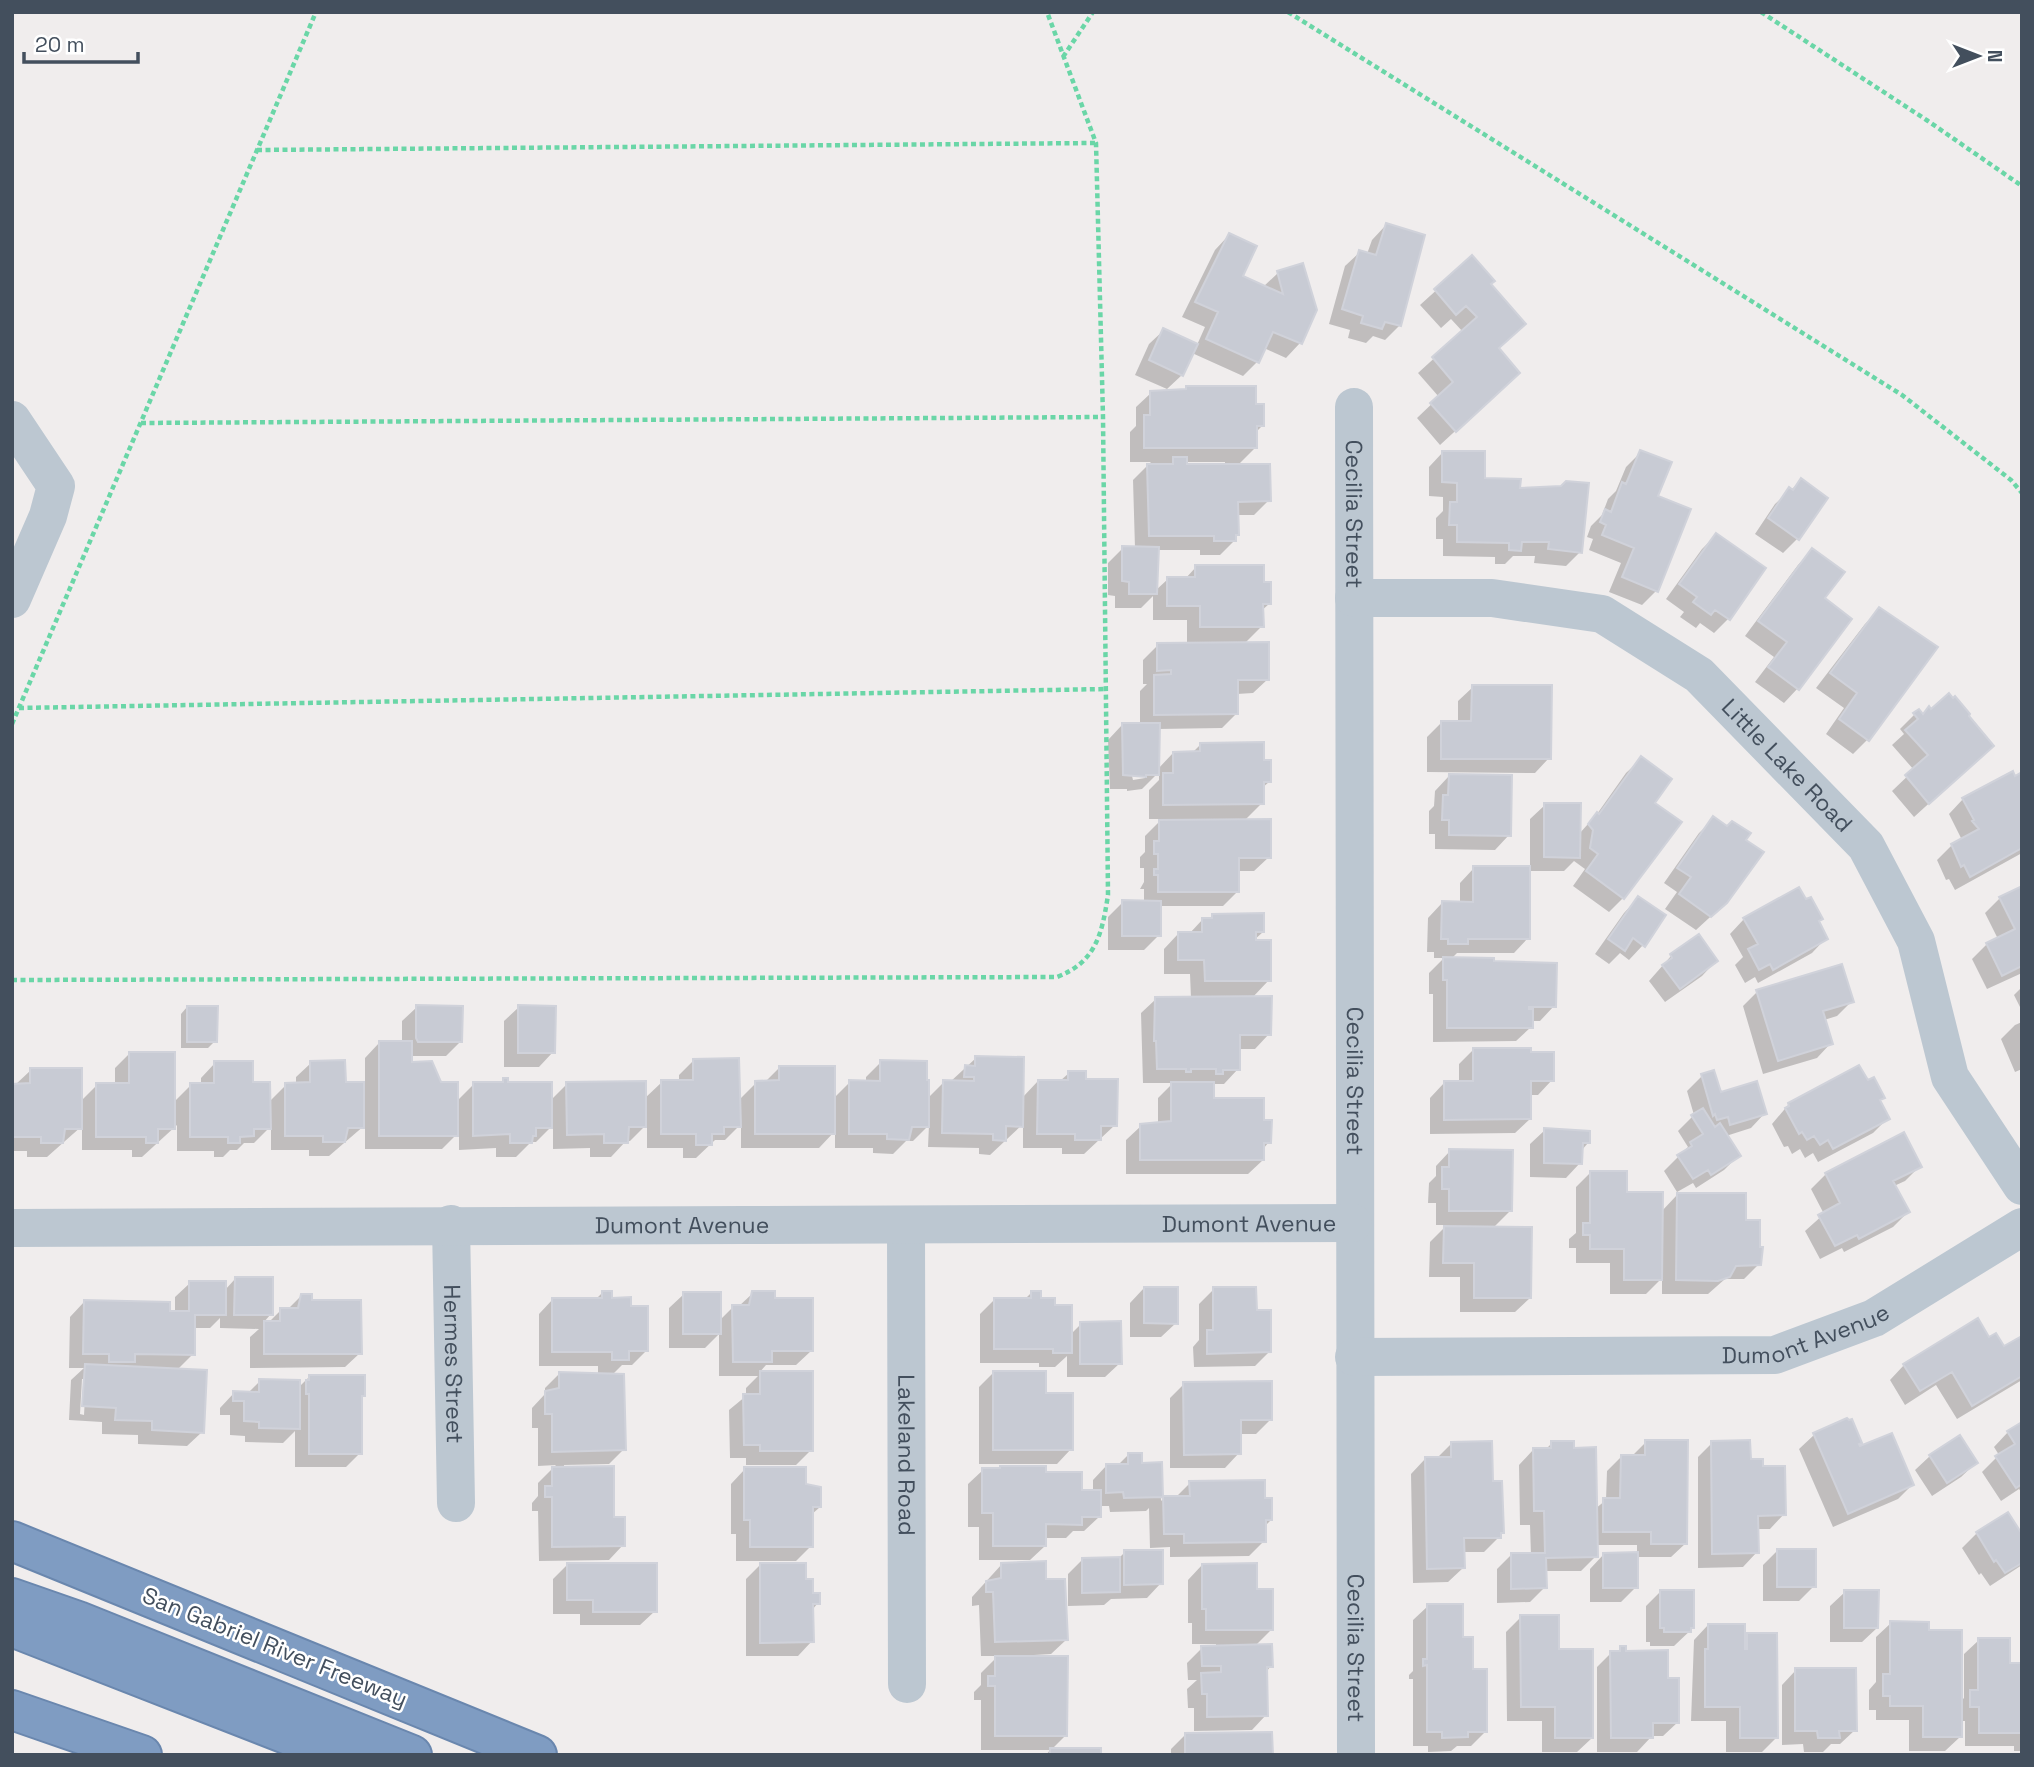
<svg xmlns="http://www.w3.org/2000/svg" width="2034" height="1767" font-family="'Space Grotesk',sans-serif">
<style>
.shadow{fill:#0003;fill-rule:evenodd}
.building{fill:#c8cbd4;stroke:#d0d2da;stroke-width:2}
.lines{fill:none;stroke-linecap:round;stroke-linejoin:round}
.highway-casing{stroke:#6a87ae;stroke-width:42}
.path{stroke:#6ad6a7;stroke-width:4.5;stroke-dasharray:5 3.5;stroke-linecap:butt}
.minor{stroke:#bcc7d1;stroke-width:38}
.highway{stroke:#7f9cc2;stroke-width:38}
.labels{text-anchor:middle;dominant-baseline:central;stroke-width:5;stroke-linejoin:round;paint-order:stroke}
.street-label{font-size:23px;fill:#434f5d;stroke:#fff}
</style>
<rect width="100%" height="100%" fill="#f0eded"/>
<path class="shadow" d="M1386 225 1400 325 1385 340 1373 336 1366 343 1348 338 1350 330 1329 324 1345 266 1360 252 1367 254 1372 240Z
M1229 235 1241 277 1263 287 1278 273 1300 343 1286 358 1264 348 1257 362 1243 376 1192 353 1182 375 1167 389 1135 375 1149 344 1164 330 1197 345 1205 327 1182 317 1215 250Z
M1472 258 1489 284 1503 387 1440 445 1417 418 1439 397 1418 373 1463 332 1451 319 1441 328 1420 305Z
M1187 388 1254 405 1262 426 1255 433V448L1237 466 1269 500 1254 515H1237V535L1235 540 1220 555H1200V550H1157L1155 591 1168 579H1185L1196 567 1262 584 1269 604 1261 611 1262 626 1244 644 1268 679 1253 693 1237 694V713L1222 728 1158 729 1157 770 1173 753H1192L1201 744 1262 761 1269 782 1262 788V803L1244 821 1269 857 1254 871H1237V892L1223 906H1159V935L1144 950H1108V917L1123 902H1144V889H1140L1144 882V868H1140V857L1145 852V836L1162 819H1149V790L1159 780V772L1142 789 1127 791V789H1110L1108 740 1122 725H1140V691L1147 684H1143V660L1158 645H1187V620H1153V596L1141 608H1115V596L1108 595V563L1123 548H1135L1133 480 1151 462H1130V432L1136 426V407L1151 393 1183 391ZM1185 462H1225V466H1185ZM1145 775V778L1133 780 1132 776Z
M1443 452 1483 480 1518 490 1580 552 1566 566 1534 563 1535 556H1513L1505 564H1495V557L1443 556V539H1436V518L1443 511V497L1429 496V467Z
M1641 452 1656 497V591L1642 605 1609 592 1621 563 1589 550 1593 539 1587 537 1591 526 1602 515 1608 499 1616 491 1626 467Z
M1801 481 1826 498 1797 539 1783 553 1755 534 1775 504Z
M1716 535 1728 619 1714 633 1700 623 1696 628 1680 617 1684 612 1666 599 1702 549Z
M1812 550 1823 599 1798 688 1784 703 1755 682 1774 657 1745 636 1798 565Z
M1879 610 1867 740 1853 754 1826 734 1844 708 1816 688 1865 624Z
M1473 687 1549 758 1535 773 1427 772V737L1442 722H1458V701Z
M1918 711 1922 716H1966L1992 746 1914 817 1892 791 1914 770 1892 745 1904 734 1900 729Z
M1641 759 1653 803 1623 898 1609 912 1573 886 1585 869 1574 861 1564 871H1528V938L1514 953H1457L1451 959 1492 963 1554 1006 1540 1021H1531V1027L1516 1041 1433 1042V994H1429V973L1444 958H1434V952H1427L1428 918 1442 903H1460V883L1474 868H1530V819L1545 805 1579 834 1597 814 1626 773Z
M2022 774V853L1955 890 1949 879 1946 880 1937 860 1952 845 1962 840 1949 814 1963 799Z
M1449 776 1509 835 1495 850 1435 849V834H1429V811L1434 806 1435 791Z
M1714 819 1721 907 1696 930 1665 909 1677 892 1664 883 1699 833Z
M2022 888V973L1987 989 1972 959 1987 944 1998 939 1985 913 2000 898Z
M1638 898 1643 945 1629 960 1620 953 1609 964 1595 954 1624 913Z
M1213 916 1263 932 1253 941 1269 980 1252 998 1269 1034 1255 1049H1238V1069L1224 1084H1213V1100L1263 1122 1269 1142 1263 1149V1160L1248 1174H1126V1140L1141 1126 1158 1123V1098L1173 1083H1143L1141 1013 1156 999 1191 998 1190 974H1164V949L1178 934H1189L1203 919H1209Z
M1744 919 1818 922 1826 938 1812 953 1758 983 1755 977 1745 983 1735 965 1743 957 1730 934Z
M1671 956 1716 961 1702 976 1665 1002 1649 981Z
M2022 987V1011L2014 995Z
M1757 992 1852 1001 1837 1016 1824 1020 1831 1043 1817 1058 1763 1074 1743 1006Z
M187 1007 215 1041 208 1048H181V1014Z
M417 1007 460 1042 446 1056H410V1064L440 1084 457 1101 474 1084H499L504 1079 506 1084 551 1100 567 1084 644 1099 662 1082H679V1075L694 1060 739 1100 756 1083 765 1082 780 1067 834 1098 850 1082H866V1077L881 1062 927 1099 944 1082H950L976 1058 1022 1098 1038 1081H1060L1069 1073 1084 1081 1115 1125 1084 1154H1062V1148H1023V1124L990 1155 979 1154V1148L928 1147 929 1125 913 1141H906L893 1154 873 1153V1148H835V1131L819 1148H741V1124L725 1140H715L696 1158H683V1148H647V1124L630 1141H626L611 1157H590V1148L553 1149V1125L536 1142H531L516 1157H496V1148L459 1150V1132L442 1149H365V1125L329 1156H309V1150H271V1126L254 1143H244L237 1150H230L223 1157H214V1151H177V1125L142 1157H132V1150H82V1126L47 1157H27V1151H12V1086L15 1085 31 1070 80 1102 97 1085H115V1068L129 1054 174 1102 191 1085H201V1078L215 1063 251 1084 269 1102 286 1085 296 1084V1077L311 1063 344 1084H365V1058L379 1043H402V1021Z
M519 1007 553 1052 539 1067H504V1021Z
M2022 1022V1069L2015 1072 2001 1039 2015 1025Z
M1473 1050 1529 1054 1552 1080 1538 1095H1530V1119L1515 1133 1430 1134V1098L1444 1083H1459V1064Z
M1702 1076 1720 1095 1765 1113 1751 1128 1726 1136 1738 1156 1724 1170 1696 1188 1693 1183 1677 1192 1664 1171 1688 1147 1678 1131 1694 1115 1687 1091Z
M1867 1083 1883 1097 1878 1102 1887 1119 1873 1133 1818 1162 1813 1153 1805 1158 1800 1149 1792 1154 1788 1146 1784 1147 1772 1124 1789 1104Z
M1545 1130 1588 1143 1581 1151 1580 1163 1566 1178 1530 1177V1144Z
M1903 1134 1920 1166 1905 1181 1894 1186 1908 1212 1893 1227 1844 1252 1842 1248 1820 1259 1805 1231 1824 1214 1811 1189 1826 1174Z
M1450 1151 1510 1211 1493 1228 1530 1298 1515 1312H1460V1277H1429L1430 1242 1447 1225H1436V1203H1428L1429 1183 1436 1176V1166Z
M1590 1173 1661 1212 1677 1195 1744 1222 1759 1264 1744 1279H1725L1708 1294H1662V1278L1646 1294H1610V1263H1576V1248H1569V1239L1576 1233V1187Z
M235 1279 271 1314 263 1323H268L281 1310H287L302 1295 360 1353 345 1367 250 1368V1337L259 1329 220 1328V1318L210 1328H193V1354L176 1371 202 1432 187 1446 138 1444V1435L102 1434V1422L69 1420 71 1380 84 1368H69L70 1317 84 1302 175 1313V1297L190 1283 225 1290ZM82 1379H86L84 1415 80 1414Z
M1144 1288 1176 1323 1161 1337H1130V1303Z
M1214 1289 1255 1312 1269 1352 1255 1366 1194 1367 1193 1347 1199 1340V1304Z
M602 1293 611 1300 630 1308 647 1350 632 1365H622L612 1375 624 1449 609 1464 564 1465V1468L613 1519 623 1545 609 1560 539 1561 538 1511H532V1503L538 1496V1483L556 1465 538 1466V1428H532V1408L545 1394V1388L559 1374 598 1375V1366H539V1314L553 1299H596Z
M753 1293 773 1299 811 1351 796 1365H766L759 1373H811V1450L796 1465H746V1458H730L729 1410 746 1396V1388L758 1376H719V1334L705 1348H669V1308L684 1294 719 1321 733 1307H738Z
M1031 1293 1053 1307 1070 1335 1081 1324 1120 1363 1105 1377H1067V1356L1055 1367H1039V1363H980V1314L995 1299H1025Z
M2022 1338V1380L1957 1419 1936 1385 1905 1405 1890 1380 1904 1365 1989 1340 2003 1349Z
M993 1373 1045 1395 1071 1449 1057 1464H979V1387Z
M309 1377 363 1395 360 1399V1453L346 1467H295V1431L283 1443 245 1442V1436L230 1435V1415H220V1408L234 1393H248L260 1381 298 1388Z
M1184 1384 1271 1419 1256 1434H1239V1453L1225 1468H1170V1398Z
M1846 1420 1857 1445 1912 1485 1898 1499 1833 1527 1799 1449 1814 1435Z
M2022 1424V1493L2019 1489 2001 1501 1982 1472 1999 1455 1994 1447 2008 1432Z
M1646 1442 1686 1543 1671 1557H1636V1587L1621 1602H1590V1569L1604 1554H1637V1545H1596V1556L1581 1571H1545V1587L1530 1602 1497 1603V1569L1511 1555H1531L1530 1525H1520L1519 1465 1533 1450H1545L1552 1443 1595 1509 1606 1500 1607 1471 1621 1457H1631Z
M1712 1443 1761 1468 1784 1514 1770 1529H1757V1552L1743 1567 1698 1568V1457Z
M1451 1444 1491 1483 1499 1537 1484 1552H1462L1463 1568 1448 1582 1413 1583 1411 1474 1425 1459H1436Z
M1129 1454 1141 1464H1160L1161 1501 1164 1498H1175L1190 1483 1263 1500 1271 1520 1264 1527V1541L1249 1556 1170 1557V1547L1150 1548 1149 1508 1146 1511 1110 1512 1109 1506H1099V1517L1084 1531H1073L1066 1538H1045V1546L1030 1560H979V1527H968V1484L983 1470 1045 1474 1080 1492H1093V1480L1107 1465H1118Z
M1930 1456 1976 1463 1961 1477 1932 1496 1915 1470Z
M745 1469 804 1486 820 1507 811 1515V1546L796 1561H736V1534H731V1484Z
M2007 1514 2022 1539V1565L1990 1586 1981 1573 1979 1575 1962 1548 1977 1533Z
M1777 1551 1814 1586 1799 1601H1763V1565Z
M1125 1552 1161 1583 1147 1598 1111 1599 1104 1605 1068 1606V1574L1082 1560 1118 1559Z
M568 1564 655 1611 640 1625H580V1614H553V1579Z
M1002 1564 1045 1581 1066 1640 1051 1654 1034 1655 1065 1736 1051 1750 1100 1755H1046L1050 1750H981V1700H974V1692L981 1685V1673L998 1656H981L979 1605 972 1606V1597Z
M760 1565 804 1581 818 1603 812 1610V1641L798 1656H746V1579Z
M1202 1565 1256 1591 1271 1630 1255 1646 1271 1666 1266 1672V1715L1252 1730 1194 1731V1708H1188L1187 1689 1197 1680H1188L1187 1663 1202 1648H1216V1644H1192V1623H1188V1580Z
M1660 1592 1693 1628 1674 1646H1650V1642H1646V1606Z
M1845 1592 1877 1628 1862 1642H1830V1606Z
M1428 1606 1462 1639 1472 1671 1486 1731 1471 1746H1457L1451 1751 1428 1752V1746H1413V1679H1409V1675L1413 1671V1620Z
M1521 1617 1557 1651 1592 1738 1577 1752H1542V1721H1507L1506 1632Z
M1891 1623 1927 1632 1960 1702 1964 1698V1654L1979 1640 2008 1664H2022V1751H2014V1746H1965V1721H1960V1737L1945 1751H1909V1720H1876V1710H1869V1690L1876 1682V1637Z
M1708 1625 1743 1640 1748 1635 1776 1738 1762 1752H1726V1721H1691L1694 1640Z
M1621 1648 1624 1653 1666 1680 1678 1722 1663 1736H1652L1637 1752H1597V1667L1611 1653H1616Z
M1796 1670 1855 1730 1840 1744H1831L1823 1752H1804L1803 1744 1782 1745V1685Z
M1185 1735 1271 1755H1171V1749Z"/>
<path class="building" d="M1386 223 1425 235 1401 326 1385 322 1382 329 1361 323 1363 316 1342 309 1359 250 1376 255Z
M1229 233 1257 246 1243 276 1283 294 1277 271 1303 263 1317 310 1302 344 1273 332 1259 363 1206 339 1218 312 1195 302Z
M1472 255 1495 281 1491 284 1526 324 1499 348 1520 373 1456 432 1430 403 1453 382 1432 357 1477 317 1466 306 1456 315 1434 289Z
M1163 328 1198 344 1183 376 1149 360Z
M1186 386H1256V404H1264V426H1257V448H1144V415H1150V391L1186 389Z
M1640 450 1672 462 1658 496 1691 509 1658 592 1622 577 1634 548 1602 535 1606 525 1600 522 1605 509 1611 512 1622 482 1626 484Z
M1442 451H1485V478L1521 479 1520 488 1561 486 1566 481 1589 483 1582 553 1548 549 1549 542H1522L1521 551 1509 550V543L1457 542V525H1449L1450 502H1457V483L1442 482Z
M1173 457H1187V464H1270L1271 501 1238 502 1239 535H1236V541H1214V536H1149L1147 464H1173Z
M1801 478 1828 498 1799 540 1768 518 1789 487 1793 490Z
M1716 533 1766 568 1730 620 1715 610 1711 615 1693 602 1697 597 1679 584Z
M1122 546 1159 547 1157 594H1129V582L1122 581Z
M1812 548 1845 572 1825 598 1852 619 1799 690 1768 667 1787 642 1758 621Z
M1195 565H1264V582H1271V604H1263L1264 627H1200V606H1167V577H1195Z
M1879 607 1938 647 1869 741 1839 719 1857 693 1830 673Z
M1269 642V680H1238V714L1154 715V675L1171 674V670L1157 671V643Z
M1472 685H1552L1551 759H1441V721H1471Z
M1949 693 1953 698 1955 696 1970 714 1969 716 1994 746 1929 804 1905 775 1928 755 1905 730 1918 719 1913 713 1919 709 1923 714 1929 706 1931 709Z
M1122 723H1160L1159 775H1146V777L1123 775Z
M1264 742V760H1271V782H1264V804L1163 805V773H1173V752L1200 751V743Z
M1641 756 1672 779 1655 803 1682 822 1624 899 1586 871 1598 854 1590 848 1593 830 1588 824 1597 812 1599 814Z
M2013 771 2015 776 2022 772V848L1970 877 1964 865 1961 867 1951 844 1979 829 1972 821 1974 820 1962 798Z
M1449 774 1512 775 1511 836 1449 835V820H1442L1443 795H1448Z
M1544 803H1581L1580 858 1544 857Z
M1713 816 1727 826 1732 821 1751 833 1746 840 1764 852 1727 903 1711 917 1679 894 1691 877 1677 868Z
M1271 819V858H1239V892H1158V875H1154V869H1158V854H1154V841H1159V820Z
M1473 866H1530V939H1468V944H1448V939H1441L1442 901 1473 902Z
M2022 886V966L2002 976 1986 943 2015 929 1999 897Z
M1799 887 1806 899 1811 897 1823 919 1819 921 1828 939 1773 970 1770 964 1759 970 1748 949 1758 944 1743 918Z
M1638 896 1666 915 1645 947 1633 938 1625 951 1608 939Z
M1122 900 1161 901V936H1122Z
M1264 913V932H1256V940H1271V981H1205L1204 960H1178V932H1202V918H1212V914Z
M1699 934 1718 961 1680 989 1662 965 1672 958 1670 954Z
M1443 957 1494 958V961L1557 963 1556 1007H1529V1009H1533V1028H1447V980H1443Z
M1842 964 1854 1002 1823 1011 1833 1044 1778 1061 1756 990Z
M1272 996 1271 1035H1240V1070H1223V1074H1216V1069H1191V1072H1186V1069H1157L1156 1041H1154L1155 997Z
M416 1005 463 1006 462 1042H418L416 1038Z
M518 1005 556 1006 555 1053H518Z
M187 1006H218L217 1042H187Z
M379 1041H412V1062L432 1061 441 1082H458V1136H379Z
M1473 1048H1531V1052H1554V1081H1531V1119L1444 1120V1081H1473Z
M129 1052H175V1129H158V1143H146V1137H96V1083H129Z
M975 1056 1024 1057 1023 1127 1006 1126V1141L993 1140V1134L942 1133 943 1080 974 1081V1077H964L965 1065 975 1066Z
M739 1058 741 1127H724V1134H712V1145H696V1134H661V1080H693V1059Z
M345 1060 346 1082H364V1128H348L345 1142H323V1136H285V1083L310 1082V1061Z
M880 1060 927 1061V1080H929V1127H912L909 1140 887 1139V1134H849V1080L880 1081Z
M214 1061H253V1082H270L271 1129H254V1136L240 1137V1143H228V1137H190V1083H214Z
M1859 1065 1868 1080 1874 1077 1885 1098 1880 1100 1890 1119 1833 1149 1828 1140 1820 1145 1814 1136 1807 1140 1802 1132 1799 1134 1785 1108 1789 1106 1788 1103Z
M779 1066H835V1134H755V1081L779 1080Z
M30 1068H82V1129H65L63 1143H41V1137H12V1084L30 1083Z
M1714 1070 1721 1092 1757 1081 1767 1114 1730 1125 1728 1117 1717 1120 1715 1114 1713 1116 1701 1074Z
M1068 1071H1086V1079H1118L1117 1126H1101V1140H1075V1134H1037L1038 1080H1068Z
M503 1078H508V1082H552V1128H536V1136H533L532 1143H510V1134L473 1136V1082H503Z
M646 1081V1127H629L628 1143H604V1134L567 1135 566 1082Z
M1171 1082H1214V1098H1264V1120H1272L1271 1143H1264V1160H1140V1124L1171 1121Z
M1703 1108 1715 1127 1720 1123 1741 1156 1711 1175 1708 1170 1693 1179 1677 1155 1692 1146 1690 1142 1703 1134 1691 1115Z
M1544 1128 1590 1131V1143H1583L1582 1164 1544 1163Z
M1904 1132 1922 1167 1893 1181 1910 1212 1859 1239 1857 1235 1835 1246 1818 1215 1840 1203 1825 1173Z
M1449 1149 1513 1150 1512 1211H1449V1189H1442V1167H1449Z
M1590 1171H1627V1192H1663L1662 1280H1624V1249H1590V1235H1583V1223H1590Z
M1677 1193H1746V1220H1760V1247H1763L1761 1265 1736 1266 1730 1277 1718 1281 1676 1280Z
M1444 1226 1532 1227 1531 1298H1474V1263H1443Z
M235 1277H273V1315H234Z
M189 1281H226V1315H195V1355L135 1354V1362H109V1354H83L84 1300 170 1302V1311H189Z
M1144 1287H1178V1324L1144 1323Z
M1213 1287H1256L1257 1310H1271V1352L1207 1354V1330H1213Z
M602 1291H612V1298L631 1297V1306H648V1351H629V1360H612V1352H552V1298H602Z
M752 1291H775V1298H813V1351H772V1362H733L732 1305H749Z
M1031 1291H1041V1298H1055V1305H1072V1353H1053V1349H994V1298H1031Z
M683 1292H721V1334H683Z
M301 1294H312V1300H361L362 1354H264V1321H280V1308H298Z
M1978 1318 1989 1337 1996 1333 2004 1346 2022 1336V1376L1972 1406 1952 1372 1920 1391 1903 1364Z
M1121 1321 1122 1364H1080V1322Z
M85 1364 207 1370 204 1433 152 1430V1421L115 1420 116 1408 82 1406Z
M760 1371H813V1451H760V1445H744L743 1394H760Z
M993 1371H1046V1393H1073V1450H993Z
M559 1372 624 1374 626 1450 552 1452V1414H545V1391L559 1388Z
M309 1375H365V1396H362V1454H309V1394H306V1380H309Z
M259 1379 300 1380V1429L259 1428V1422L244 1421V1401H233V1391L259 1392Z
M1272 1381V1420H1241V1454L1184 1455 1183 1382Z
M1847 1418 1849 1420 1852 1419 1862 1443 1859 1444 1860 1446 1892 1433 1914 1485 1848 1514 1813 1433Z
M2022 1422V1484L2016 1488 1995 1456 2015 1444 2007 1431Z
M1960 1435 1978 1463 1947 1483 1929 1455Z
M1645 1440H1688L1687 1544H1651V1532H1603V1498H1620L1621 1455H1645Z
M1750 1440 1751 1459H1763V1466H1785L1786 1515 1758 1516 1759 1553 1712 1554 1711 1441Z
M1492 1441 1493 1481H1502L1504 1533H1501V1538H1464L1465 1568 1427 1569 1425 1457H1451V1442Z
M1551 1441H1574V1448L1596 1447 1598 1557 1546 1558 1547 1588 1511 1589V1553H1545L1544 1511H1534L1533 1448H1551Z
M1128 1453H1142V1463L1162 1462 1163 1497 1124 1498 1123 1492 1106 1493V1464H1128Z
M614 1466V1517H625V1546L552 1547V1497H545V1486H552V1467Z
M1000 1466H1046V1472H1082V1490H1101V1517H1082V1525L1046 1524V1546H993V1513H982V1468H1000Z
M744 1467H806V1484L821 1487V1507H813V1547H750V1520H744Z
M1265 1480V1498H1272V1520H1266V1542L1184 1543V1534H1164L1163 1496H1190L1189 1481Z
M2008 1512 2022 1534V1563L2005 1573 1996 1560 1994 1562 1976 1532Z
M1777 1549H1816V1587H1777Z
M1124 1550H1163V1584L1124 1585Z
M1638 1552V1588H1603V1553Z
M1120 1557V1592L1082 1593V1558Z
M1046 1561V1579H1065L1068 1640 995 1642 993 1592H986V1581L1001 1578V1563Z
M567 1563H657V1612H593V1600H567Z
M760 1563H806V1579H813V1593H820V1604H813L814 1642 760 1643Z
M1257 1563V1589H1273V1630H1206V1609H1202V1564Z
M1660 1590H1694V1628H1691V1632H1664V1628H1660Z
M1844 1590H1879L1878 1628H1844Z
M1427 1604H1463V1637H1473V1669H1487V1732H1468V1737L1442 1738V1732H1427V1665L1423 1666V1659H1427Z
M1520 1615H1559V1649H1593V1738H1555V1707H1521Z
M1890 1621 1929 1622V1630H1962V1737H1923V1706H1890V1696H1883V1674H1890Z
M1708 1624H1745V1649H1747V1633H1777L1778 1738H1740V1707H1705V1649H1708Z
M1978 1638H2010V1663H2022V1733H1979V1707H1970V1690H1978Z
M1272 1644 1273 1667H1267L1268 1716 1207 1717V1694H1202L1201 1673 1221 1672V1666H1202L1201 1646Z
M1620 1646H1626V1651L1668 1650V1678H1679V1723H1653V1738H1611L1610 1651H1620Z
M995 1656H1068L1067 1736H995V1686H988V1676H995Z
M1795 1668H1856L1857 1731H1839L1840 1738H1818L1817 1731H1795Z
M1272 1732 1273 1755H1185V1733Z
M1050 1748H1101V1755H1050Z"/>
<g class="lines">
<defs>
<path id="highway" d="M12 1541 537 1755
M12 1598 78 1621 412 1755
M12 1627 340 1755
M12 1710 142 1755"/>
</defs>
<use href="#highway" class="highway-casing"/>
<path class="path" d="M1288 12 1902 395 2011 480 2022 493
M1761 12 1928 121 2022 186
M1063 57 1093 12
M257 150 1096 143
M141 423 1103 417
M19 708 1106 689
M12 724 316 12
M12 980 1057 977C1096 962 1102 934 1108 895L1103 417 1096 143 1047 12"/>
<g class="minor">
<path id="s1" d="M1354 407 1356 1755"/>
<path d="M12 420 56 486 48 516 12 599"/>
<path id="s2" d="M1354 598H1492L1602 614 1699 675 1866 846 1916 941 1950 1077 2022 1186"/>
<path id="s3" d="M451 1224 456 1503"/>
<path id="s4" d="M906 1226 907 1684"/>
<path id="s5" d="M12 1228C459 1224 906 1226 1353 1223"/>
<path id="s6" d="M1354 1357 1775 1355 1874 1318 2022 1227"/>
</g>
<use href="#highway" class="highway"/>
</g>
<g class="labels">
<g class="street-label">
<text stroke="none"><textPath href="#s1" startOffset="107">Cecilia Street</textPath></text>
<text stroke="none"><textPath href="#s2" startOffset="490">Little Lake Road</textPath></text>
<text stroke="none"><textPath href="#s1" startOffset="674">Cecilia Street</textPath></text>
<text stroke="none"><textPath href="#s5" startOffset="1237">Dumont Avenue</textPath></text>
<text stroke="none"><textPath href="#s5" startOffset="670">Dumont Avenue</textPath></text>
<text stroke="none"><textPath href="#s6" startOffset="455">Dumont Avenue</textPath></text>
<text stroke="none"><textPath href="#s3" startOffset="140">Hermes Street</textPath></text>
<text stroke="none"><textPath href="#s4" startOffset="229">Lakeland Road</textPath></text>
<text transform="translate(275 1647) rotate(22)">San Gabriel River Freeway</text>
<text stroke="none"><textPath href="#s1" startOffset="1241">Cecilia Street</textPath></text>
</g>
</g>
<rect width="2034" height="1767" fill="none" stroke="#434f5d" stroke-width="28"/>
<g transform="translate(1978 56) rotate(90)" stroke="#ffffff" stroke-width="5" paint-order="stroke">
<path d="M0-5L12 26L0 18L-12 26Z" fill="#434f5d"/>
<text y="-10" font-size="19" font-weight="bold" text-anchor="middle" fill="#434f5d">N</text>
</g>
<path d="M24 52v10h114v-10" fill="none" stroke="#434f5d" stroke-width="3.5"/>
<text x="35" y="52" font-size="21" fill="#434f5d" stroke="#ffffff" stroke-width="5" paint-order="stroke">20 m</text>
</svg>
